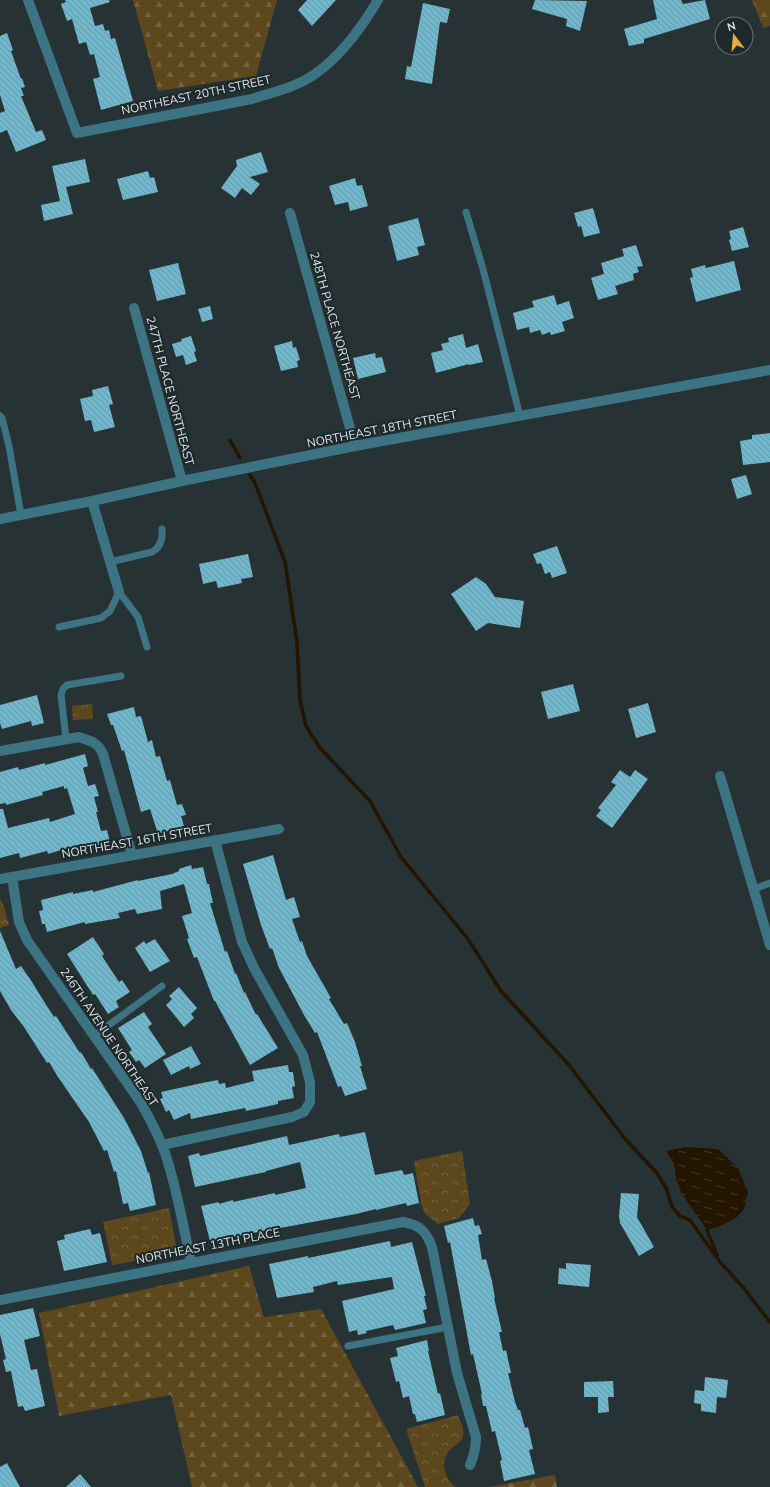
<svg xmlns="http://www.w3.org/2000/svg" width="770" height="1487" font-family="'Nunito Sans',sans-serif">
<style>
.forest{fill:url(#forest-firs)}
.park{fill:url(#park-crowns)}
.water{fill:url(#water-ripples)}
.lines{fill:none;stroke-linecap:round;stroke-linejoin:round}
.stream{stroke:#231500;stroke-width:3.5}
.building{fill:url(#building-back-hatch)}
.service{stroke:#3d7483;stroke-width:7}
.minor{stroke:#3d7483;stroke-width:10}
.labels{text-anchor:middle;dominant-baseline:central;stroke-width:4;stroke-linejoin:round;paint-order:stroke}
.street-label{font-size:12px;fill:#dce4e6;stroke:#1d282b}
</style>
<defs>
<pattern id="forest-firs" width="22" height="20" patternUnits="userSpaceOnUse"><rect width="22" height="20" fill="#5d471d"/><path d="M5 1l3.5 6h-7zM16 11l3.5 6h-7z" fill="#74613e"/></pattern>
<pattern id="park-crowns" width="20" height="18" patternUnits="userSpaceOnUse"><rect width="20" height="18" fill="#5d471d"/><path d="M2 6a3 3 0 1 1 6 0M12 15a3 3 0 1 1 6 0" fill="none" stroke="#74613e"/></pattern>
<pattern id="water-ripples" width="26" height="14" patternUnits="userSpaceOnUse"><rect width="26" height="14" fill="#231500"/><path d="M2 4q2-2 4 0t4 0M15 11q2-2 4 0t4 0" fill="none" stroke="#423725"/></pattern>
<pattern id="building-back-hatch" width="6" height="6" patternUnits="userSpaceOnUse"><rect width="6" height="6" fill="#6eb7cc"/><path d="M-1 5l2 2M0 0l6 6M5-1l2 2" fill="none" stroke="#639aaa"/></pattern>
</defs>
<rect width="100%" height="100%" fill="#273235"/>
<path class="forest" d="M133 0H277L256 76 158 91Z
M752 0H770V26L763 28Z
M249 1266 264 1317 321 1309 418 1487H192L171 1395 59 1416 39 1313Z
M555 1475 557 1487H489Z"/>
<path class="park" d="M92 704 93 719 73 720 72 706Z
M0 899 3 904 9 925 0 928Z
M462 1151 470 1204 459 1218 438 1224 425 1214 421 1203 414 1161Z
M169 1208 176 1245 171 1255 112 1265 103 1222Z
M458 1415C460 1421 465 1430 463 1436 461 1443 455 1445 451 1449 439 1461 444 1478 456 1487H425L406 1429Z"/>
<path class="water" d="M686 1147 718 1149 738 1168 748 1192 744 1209 735 1219 718 1227 707 1230 682 1194 676 1179 674 1164 666 1151Z"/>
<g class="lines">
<path class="stream" d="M230 440 240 458
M250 475 255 483 285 562 297 642 300 700 306 726 320 748 370 801 401 857 468 939 501 991 569 1065 626 1140 657 1173 667 1190 672 1207 680 1216 690 1220 720 1262
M707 1230 717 1255
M719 1261 742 1286 770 1322"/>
</g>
<path class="building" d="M65 0H109L110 2 90 8 95 26 103 24 105 31 109 30 111 39 115 38 133 101 101 110 93 79 100 77 94 54 90 55 86 42 79 44 72 19 67 21 61 4 66 2Z
M307 0H336L312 26 298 10Z
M535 0 587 1 580 31 566 26 567 19 532 9Z
M653 0H681L683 4 705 0 710 19 644 39V43L629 46 624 29 657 19Z
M423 3 450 9 447 23 440 22 432 84 405 79 407 66 411 67Z
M7 33 13 50 11 51 21 79 22 78 25 87 21 88 24 96H21L36 132 42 130 46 140 16 152 7 130 0 133V113L5 111 0 95V36Z
M261 152 268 172 250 177 260 184 251 195 242 188 235 198 221 188 237 166 236 160Z
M85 159 90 182 66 187 73 214 44 221 41 205 60 201 52 166Z
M148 171 150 178 154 177 158 192 123 200 117 179Z
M355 178 357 186 362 185 368 206 350 211 348 202 335 205 329 186Z
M593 208 600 233 584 237 581 226 578 227 574 213Z
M418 218 425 245 417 247 419 255 397 261 388 226Z
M743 227 749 247 732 251 729 240 731 239 729 231Z
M636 245 643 266 637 267 639 272 633 274 634 280 615 286 618 294 598 300 591 278 604 274 601 263 624 256 622 249Z
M734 261 741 290 696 302 690 278 693 277 691 269 705 265 706 268Z
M178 263 186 294 157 301 149 270Z
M554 295 557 305 569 301 574 318 562 322 565 331 551 335 550 332 542 335 540 330 530 333 529 327 517 330 513 313 534 307 532 301Z
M210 306 213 319 202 322 198 309Z
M463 334 466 348 478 344 483 362 469 365V364L436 373 431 353 443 350 441 344 449 342 448 338Z
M191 336 196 351 194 352 197 361 186 365 183 355 176 357 172 344 182 341 181 339Z
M292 341 293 348 296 347 300 360 297 361 298 367 281 371 274 346Z
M375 353 376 358 382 357 386 372 358 379 353 358Z
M108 386 113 404 109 405 115 427 94 432 91 420 85 421 80 399 93 396 92 390Z
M770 433V462L743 465 740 441 752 439V435Z
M746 475 752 494 737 499 731 479Z
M557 546 567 573 552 578 550 572 545 574 541 563 537 564 533 554Z
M248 554 253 577 241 579 242 583 218 588 216 581 203 584 199 564Z
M476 577 486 584 495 597 524 601 520 628 488 623 476 631 451 594Z
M573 684 580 711 548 719 541 692Z
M37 695 44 723 32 726 31 721 2 729 0 723V705Z
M648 703 656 732 636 738 628 709Z
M134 707 136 717 141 716 148 742 152 740 156 757 160 756 167 781 170 780 177 805 182 804 186 815 181 816 184 826 158 834 150 809 141 812 124 750 122 751 113 725H111L107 714Z
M85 754 88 766 83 768 88 786 95 784 99 796 94 797 98 812H96L101 831 107 830 110 842 82 849 81 844 48 854 47 851 20 858 19 853 0 858V809H3L8 828 49 818 50 822 75 814 67 788 64 789V786L42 792 43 795 6 805V803L0 804V772L18 767 19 770 45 763V765Z
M620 770 630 777 635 770 648 779 612 828 596 816 601 810 598 808 616 785 611 782Z
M273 855 286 900 294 897 300 917 292 919 300 942 302 941 307 956 331 998 329 999 344 1024 347 1023 355 1042 362 1066H360L367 1089 345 1096 341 1086 338 1087 317 1032 315 1033 304 1015 279 968 272 948 270 949 261 925 243 864Z
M191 865 192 869 203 867 207 884H209L211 894 213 903H210L225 952 227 951 235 974 236 973 244 993 245 992 256 1015 257 1014 278 1048 250 1065 215 1001H214L197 957 194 958 187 939 189 938 182 916 192 913 184 884 160 891 162 909 137 914 135 909 118 913 120 918 85 924V922L47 932 45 924H42L39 911 43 910 41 900 73 892V894L93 890V892L138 880V881L172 874 179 871V869Z
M0 931 16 969 21 966 32 982 45 1003 54 1017 56 1016 80 1053 81 1052 91 1069 92 1068 124 1118 141 1151 148 1173 149 1172 156 1205 130 1211 128 1203 123 1204 116 1171 114 1172 107 1150 104 1151 89 1122 58 1077 49 1062 47 1063 24 1027 11 1010 0 991Z
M93 937 104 954 102 956 119 982 122 980 130 992 116 1001 119 1007 108 1014 95 994 93 995 67 954Z
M155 939 170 961 150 972 135 948 144 941 146 944Z
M179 987 197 1008 191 1014 194 1018 184 1027 166 1005 172 999 169 996Z
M144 1012 152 1024 148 1027 166 1054 145 1068 139 1060 136 1062 129 1052 132 1050 118 1028Z
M191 1046 201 1064 190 1069 189 1066 171 1075 163 1060Z
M288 1065 289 1072H293L295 1086 292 1087 294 1098 278 1101V1104L246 1111 245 1108 191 1119 190 1113 174 1120 169 1110 166 1112 160 1099 163 1098 161 1092 202 1083 218 1080 219 1084 225 1083 226 1088 254 1081 252 1071Z
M365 1132 375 1175 402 1170 404 1175 413 1173 419 1203 407 1206 406 1203 376 1210V1209L356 1214 210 1241 201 1206 219 1202V1204L233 1200V1202L275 1193V1195L306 1188 300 1162 266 1171V1172L195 1187 188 1156 199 1153 200 1156 287 1136 289 1145 339 1134 340 1137Z
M621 1193 639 1194 637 1217 654 1247 639 1256 620 1223 619 1216Z
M473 1218 475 1226 479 1225 482 1234 478 1235 482 1260 486 1259 492 1281 495 1298H494L502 1332H499L503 1351 506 1350 511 1373H508L515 1402 518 1410H520L525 1428 528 1427 533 1449 529 1450 535 1474 504 1481 500 1461 502 1460 495 1431 492 1432 486 1406H483L481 1394H482L473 1354 471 1355 450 1242 448 1243 444 1226Z
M90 1229 92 1235 100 1233 107 1262 64 1271 57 1241 65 1239 64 1235Z
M390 1241 391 1247 412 1242 426 1296H424L427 1309 423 1310 426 1323 395 1330 393 1325 366 1331 367 1333 358 1335 357 1330 349 1332 342 1301 394 1289 392 1277 338 1285 337 1281 313 1287 314 1292 277 1298 269 1264 308 1256V1258Z
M566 1263 591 1265 589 1287 558 1284 559 1268 566 1269Z
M33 1308 40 1336 24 1340 31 1370 37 1369 45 1406 25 1411 23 1406 18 1407 11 1371 6 1372 3 1360 6 1359 0 1334V1315Z
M427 1340 429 1351H428L438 1394 440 1393 445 1415 417 1422 415 1414H413L409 1396 403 1398 399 1381 396 1382 390 1358 398 1356 396 1348Z
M705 1377 728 1380 726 1398 717 1397 716 1413 701 1411V1404L694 1403 695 1390 704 1391Z
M613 1381 614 1397H608L609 1412 598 1413V1397H584V1382Z
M7 1463 20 1487H0V1467Z
M80 1474 91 1487H66Z"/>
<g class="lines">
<path class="service" d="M466 212 483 269 520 416
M0 416 2 418 9 446 21 515
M110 562 152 552C161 547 163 539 162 529
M59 627 101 618 110 611 119 592 138 617 147 647
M66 739 61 695 63 689 67 685 121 676
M754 889 770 883
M94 1036 162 986
M348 1346 448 1327"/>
<path class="minor" d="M28 0 77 133 252 99C273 92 297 87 315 74 341 56 362 27 378 0
M290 213 355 446
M134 308 182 481
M92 501 119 592
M0 519 92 501 182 481 355 446 770 370
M0 751 79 737 93 742 99 747 103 754 132 855
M720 776 770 945
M12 877 19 922 27 940 141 1103C150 1119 159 1136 165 1153 177 1188 183 1226 191 1262
M0 879 279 829
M162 1145 292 1117 304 1112 310 1102V1082L303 1055 254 968 242 942 215 840
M0 1300 403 1222C420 1225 426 1231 432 1247L457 1373 476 1437C476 1447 474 1456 470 1465"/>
</g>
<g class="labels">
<g class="street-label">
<text transform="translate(196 95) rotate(-12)">NORTHEAST 20TH STREET</text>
<text transform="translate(335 326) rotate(74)">248TH PLACE NORTHEAST</text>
<text transform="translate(170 391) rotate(75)">247TH PLACE NORTHEAST</text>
<text transform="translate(382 429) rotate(-11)">NORTHEAST 18TH STREET</text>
<text transform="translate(137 841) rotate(-10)">NORTHEAST 16TH STREET</text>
<text transform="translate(109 1037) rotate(56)">246TH AVENUE NORTHEAST</text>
<text transform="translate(208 1246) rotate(-11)">NORTHEAST 13TH PLACE</text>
</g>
</g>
<g transform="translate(734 36) rotate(344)"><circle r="19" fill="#1d282b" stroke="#697376"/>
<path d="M0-3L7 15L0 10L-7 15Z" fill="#e6ac36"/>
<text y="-6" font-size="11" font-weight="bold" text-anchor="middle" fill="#dce4e6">N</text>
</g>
</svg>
